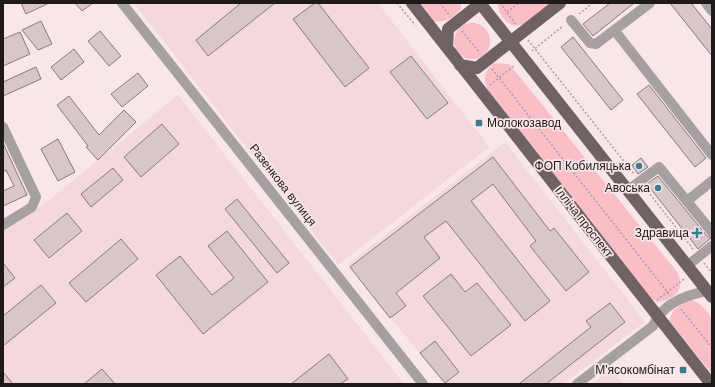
<svg xmlns="http://www.w3.org/2000/svg" width="715" height="387" font-family="Helvetica,sans-serif">
<style>
.built{fill:#f3d8dc}
.green{fill:#f9bec6}
.building{fill:#d8c6c8;stroke:#8a7a7c}
.lines{fill:none;stroke-linecap:round;stroke-linejoin:round}
.path{stroke:#ab9d9f;stroke-width:1.5;stroke-dasharray:2 2;stroke-linecap:butt}
.minor{stroke:#a7a0a0;stroke-width:10}
.major{stroke:#6f6263;stroke-width:12}
.poi-dot{fill:#3c7d8f;stroke:#f8e6e8;stroke-width:1.5}
.labels{text-anchor:middle;dominant-baseline:central;stroke-width:3.5;stroke-linejoin:round;paint-order:stroke}
.poi-label{font-size:12px;fill:#1f191a;stroke:#f8e6e8;text-anchor:end}
.street-label{font-size:12px;fill:#1f191a;stroke:#f8e6e8}
</style>
<rect width="100%" height="100%" fill="#f8e6e8"/>
<path class="built" d="M134 3H378L489 147 338 265Z
M178 95 404 384H3V230L44 204Z
M505 142 645 322 563 384H444L348 264Z
M612 368 623 384H591Z"/>
<path class="green" d="M419 3H461V9C454 18 445 23 433 21Z
M498 3H552C540 13 519 36 505 20 500 15 498 10 498 3Z
M454 41a18 18 0 1 1 36 0a18 18 0 1 1-36 0Z
M495 63 509 64 515 71 677 272C686 290 675 299 657 302L650 297 488 91C483 78 483 71 495 63Z
M688 299C697 300 710 311 712 321 715 331 712 361 712 374L669 321 673 311Z"/>
<path class="building" d="M21 3H49L26 14Z
M75 3H93L82 11Z
M241 3H275L208 56 196 40Z
M315 3H318L369 68 345 87 293 19Z
M610 3H634L593 36 583 24Z
M670 3H691L712 29V56Z
M41 21 52 44 38 50 22 30Z
M100 31 121 56 109 66 88 41Z
M20 32 30 54 3 66V39Z
M573 37 623 100 611 110 561 47Z
M74 49 84 62 61 80 51 67Z
M411 56 448 103 427 119 390 72Z
M36 67 41 79 3 96V82Z
M138 73 148 86 122 107 111 94Z
M649 85 706 158 695 167 637 94Z
M69 96 99 135 124 110 136 122 98 160 86 147 88 146 57 105Z
M162 124 179 144 141 177 124 157Z
M58 139 75 172 58 181 41 149Z
M3 143 27 195 3 206V191L14 186 6 170 3 172Z
M493 157 550 231 554 228 589 272 566 291 530 246 536 241 493 184 471 201 550 301 525 321 446 221 424 237 440 258 396 293 406 306 390 318 350 267Z
M641 158 648 167 638 174 632 165Z
M113 168 123 180 91 207 81 194Z
M658 176 707 236 711 238 698 249 647 184Z
M237 199 289 263 277 273 225 209Z
M67 213 82 231 49 258 34 240Z
M227 231 268 282 203 334 156 275 180 256 212 295 234 278 208 246Z
M121 239 138 259 86 302 69 283Z
M3 263 15 278 3 287Z
M451 274 465 292 477 283 511 325 471 356 423 296Z
M41 285 56 303 3 346V316Z
M610 303 625 322 546 384H519L591 327 586 321Z
M435 341 459 372 445 383 420 353Z
M329 354 348 379 340 384H291Z
M102 369 115 384H84Z
M3 372 13 384H3Z"/>
<g class="lines">
<path class="path" d="M397 3 415 25
M440 3 450 16
M500 3 516 25
M507 12 519 3
M579 14 593 3
M462 31 480 53
M528 40 634 174
M532 51 563 26
M492 69 669 294
M490 85 515 65
M645 188 693 249
M704 263 712 273
M657 300 684 279
M681 309 712 348"/>
<path class="minor" d="M122 3 423 384
M706 3 712 11
M571 20 590 43 596 44 650 3
M615 31 712 155
M3 127 36 197 32 207 3 225
M628 190 659 167 712 232
M687 201 712 181
M688 265 712 246
M577 384 653 326C662 304 685 295 707 291"/>
<path class="major" d="M412 3 711 384
M480 3 712 297
M447 47 448 29 481 3
M460 65 477 68 560 3"/>
</g>
<g class="poi-dot">
<rect x="475" y="119" width="8" height="8" rx="2"/>
<circle cx="639" cy="166" r="4"/>
<circle cx="658" cy="188" r="4"/>
<path d="M695 227h4v4h4v4h-4v4h-4v-4h-4v-4h4z"/>
<rect x="679" y="366" width="8" height="8" rx="2"/>
</g>
<g class="labels">
<g class="poi-label">
<text x="487" y="123" text-anchor="start">Молокозавод</text>
<text x="631" y="166">ФОП Кобиляцька</text>
<text x="650" y="188">Авоська</text>
<text x="689" y="233">Здравица</text>
<text x="675" y="370">М'ясокомбінат</text>
</g>
<g class="street-label">
<text transform="translate(283 185) rotate(52)">Разенкова вулиця</text>
<text transform="translate(584 222) rotate(52)">Ілліча проспект</text>
</g>
</g>
<rect width="715" height="387" fill="none" stroke="#1f191a" stroke-width="8"/>
</svg>
